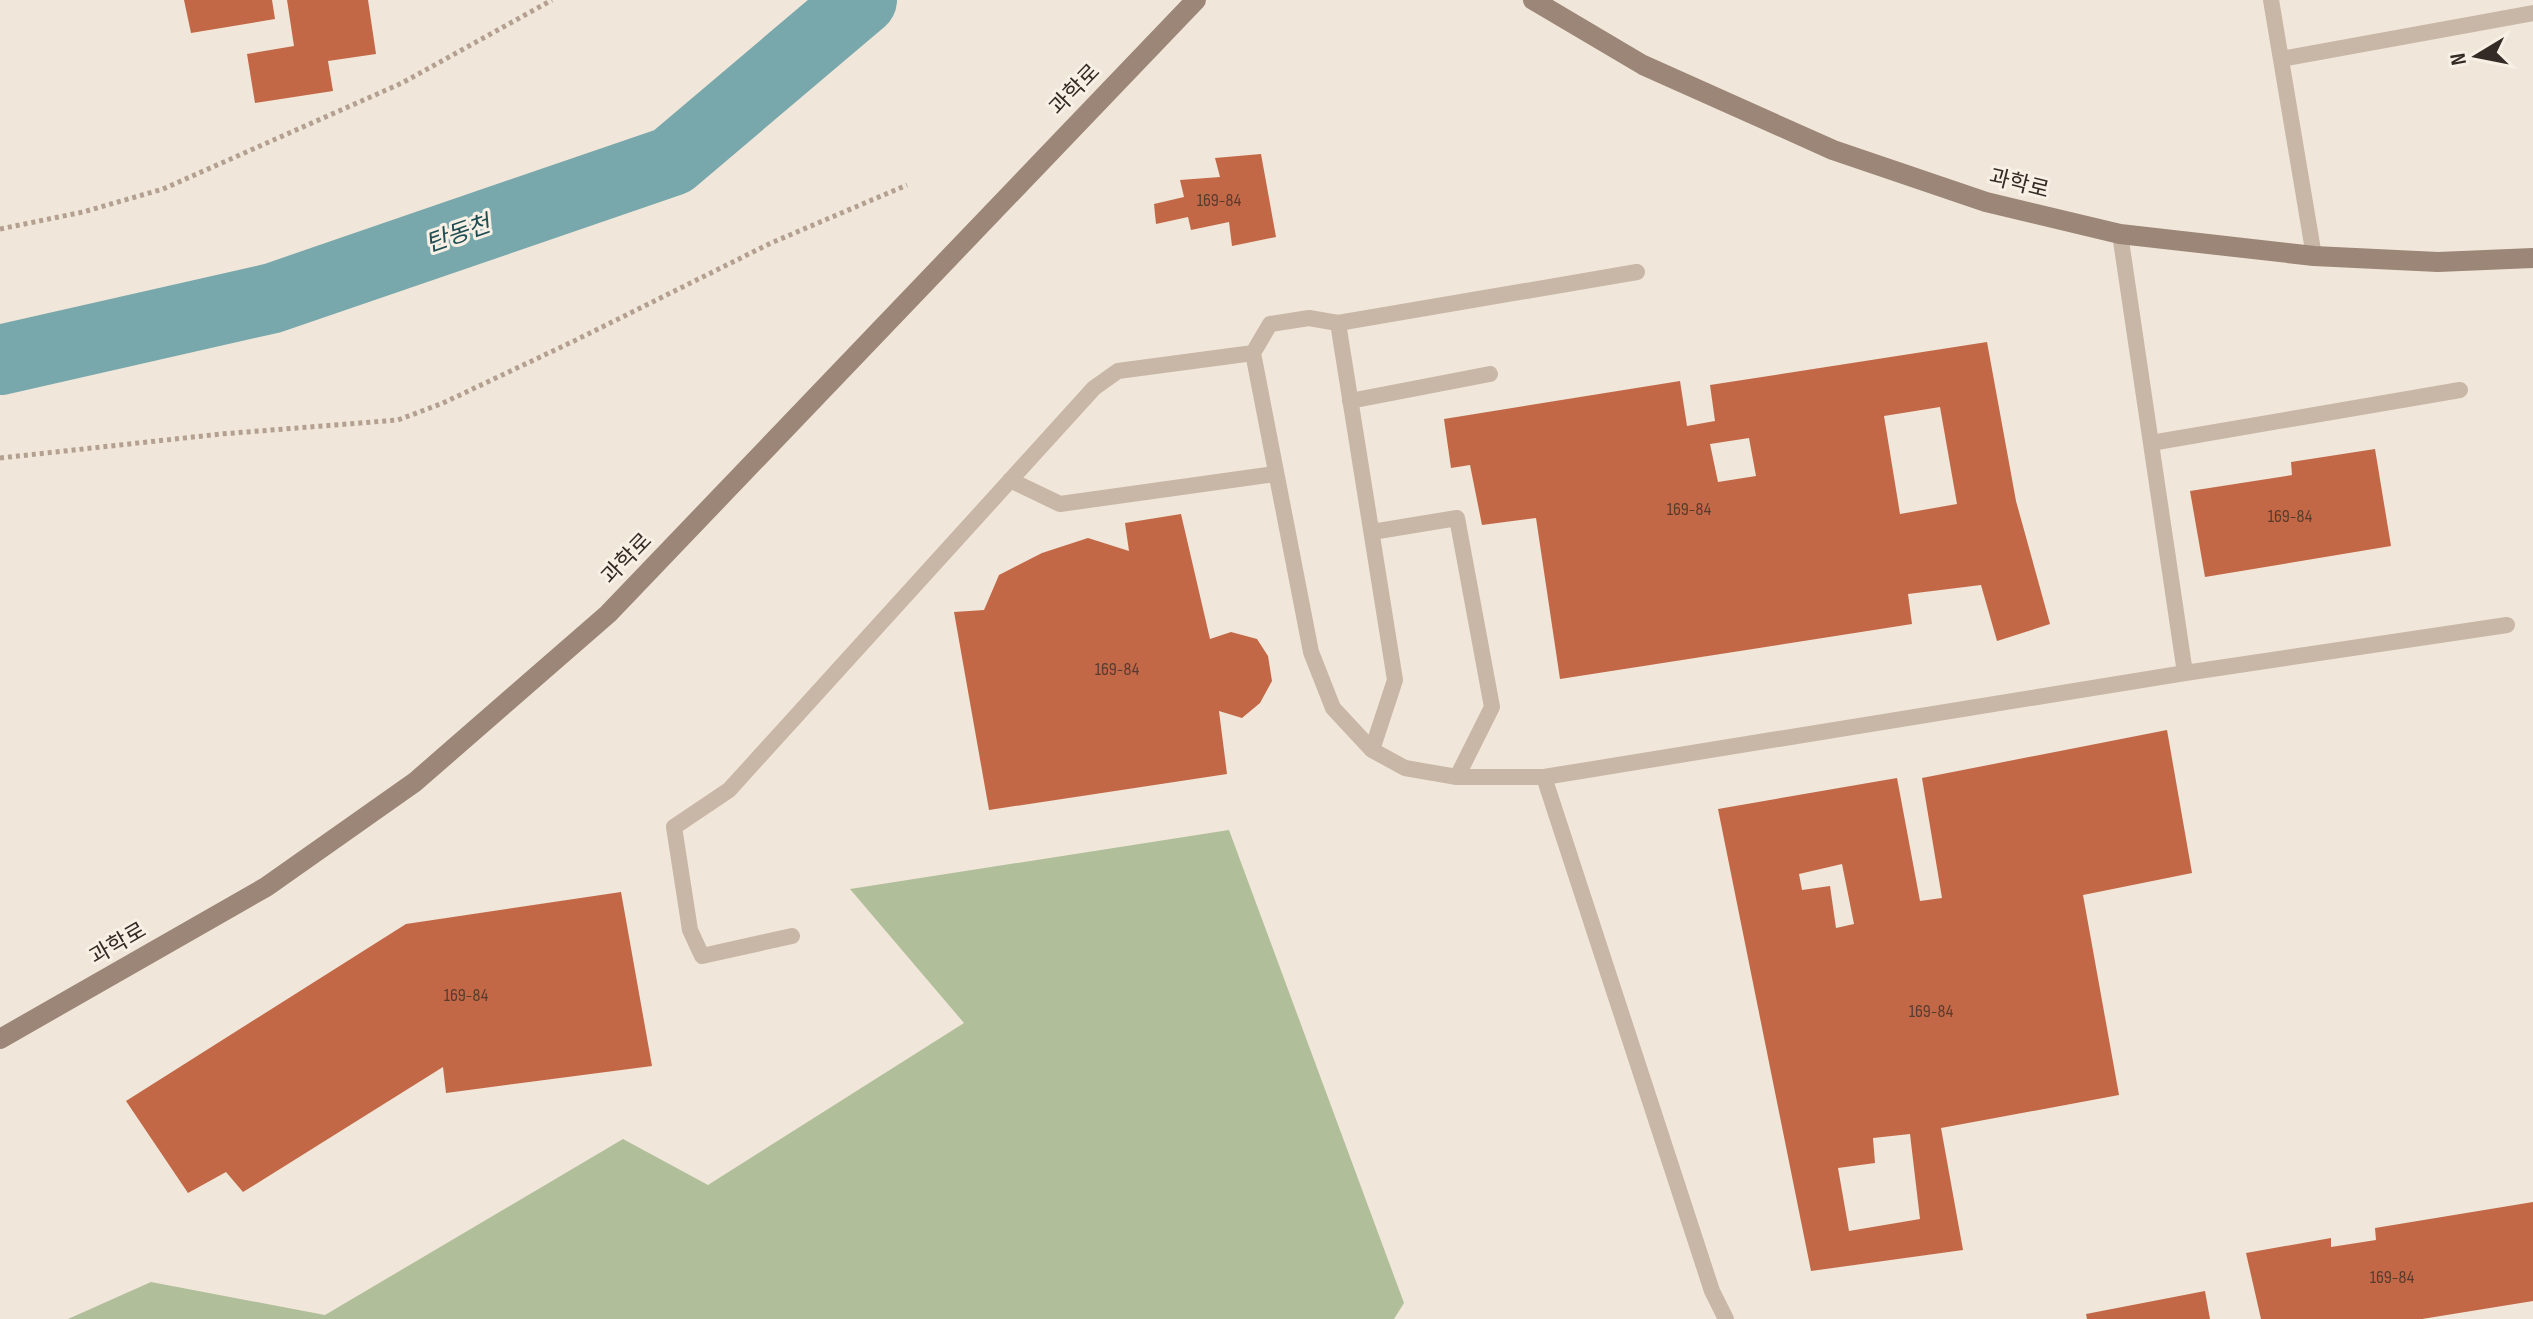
<svg xmlns="http://www.w3.org/2000/svg" width="2533" height="1319" font-family="'Sofia Sans Condensed','Noto Sans KR',sans-serif">
<style>
.green{fill:#b1be9a}
.lines{fill:none;stroke-linecap:round;stroke-linejoin:round}
.river{stroke:#79a8ac;stroke-width:70}
.building{fill:#c26846;fill-rule:evenodd}
.path{stroke:#b3a090;stroke-width:5;stroke-dasharray:4 4;stroke-linecap:butt}
.lane{stroke:#c8b6a6;stroke-width:16}
.secondary{stroke:#9b8677;stroke-width:20}
.labels{text-anchor:middle;dominant-baseline:central;stroke-width:6;stroke-linejoin:round;paint-order:stroke}
.number-label{font-size:18px;fill:#583a2e}
.street-label{font-size:22px;fill:#342b26;stroke:#f8f0e5}
.water-label{font-size:24px;font-style:italic;fill:#1e4e53;stroke:#f8f0e5}
</style>
<rect width="100%" height="100%" fill="#f0e6d9"/>
<path class="green" d="M1229 830 1404 1303 1394 1319H68L151 1282 325 1315 623 1139 708 1185 964 1023 850 889Z"/>
<g class="lines">
<path class="river" d="M0 360 273 298 672 161 862 0"/>
</g>
<path class="building" d="M184 0H272L275 19 191 33Z
M287 0H368L376 54 328 61 333 91 255 103 247 54 294 46Z
M1261 154 1276 237 1232 246 1229 222 1191 230 1188 217 1156 224 1154 204 1184 197 1180 180 1220 177 1215 158Z
M1987 342 2016 501 2050 624 1997 641 1981 585 1908 594 1912 624 1560 679 1536 518 1482 525 1470 465 1451 468 1444 419 1680 381 1687 426 1715 421 1710 385ZM1940 407 1957 504 1900 514 1884 416ZM1749 438 1756 476 1718 482 1710 444Z
M2375 449 2391 546 2205 577 2190 491 2292 475 2291 462Z
M1181 514 1210 639 1231 632 1257 639 1268 656 1272 681 1260 703 1242 718 1219 711 1227 774 989 810 954 612 984 610 999 575 1042 553 1088 538 1129 551 1125 523Z
M2167 730 2192 873 2083 895 2119 1095 1941 1128 1963 1250 1811 1271 1718 809 1897 778 1920 901 1942 898 1922 778ZM1842 864 1854 924 1836 928 1830 886 1802 890 1799 874ZM1910 1134 1920 1219 1849 1231 1838 1168 1875 1163 1873 1138Z
M621 892 652 1066 446 1093 443 1067 243 1192 226 1172 188 1193 126 1101 406 924Z
M2533 1202V1301L2422 1319H2261L2246 1253 2331 1238V1247L2376 1240 2375 1228Z
M2205 1291 2210 1319H2087L2086 1314Z"/>
<g class="lines">
<path class="path" d="M0 229 83 212 163 189 402 83 552 0
M0 458 221 434 398 420 443 403 574 341 771 243 907 185"/>
<path class="lane" d="M2271 0 2314 256
M2281 59 2533 13
M2120 234 2185 673 2507 625
M1338 323 1395 680 1372 750
M1253 353 1311 652 1333 708 1372 750 1405 768 1457 777 1492 707 1457 518 1372 532
M1350 401 1490 374
M2151 443 2460 390
M1010 480 1060 504 1275 474
M1457 777H1544L1712 1291 1726 1319
M1544 777 2185 673
M792 936 702 956 690 930 674 827 729 790 1094 388 1118 371 1253 353 1270 324 1309 318 1338 323 1637 272"/>
<path class="secondary" d="M1533 0 1643 65 1833 150 1986 202 2120 234 2314 256 2438 262 2533 258
M0 1039 266 887 415 782 608 614 1196 0"/>
</g>
<g class="labels">
<g class="number-label">
<text x="1219" y="200">169-84</text>
<text x="1689" y="509">169-84</text>
<text x="2290" y="516">169-84</text>
<text x="1117" y="669">169-84</text>
<text x="466" y="995">169-84</text>
<text x="1931" y="1011">169-84</text>
<text x="2392" y="1277">169-84</text>
</g>
<g class="street-label">
<text transform="translate(1075 90) rotate(-46)">과학로</text>
<text transform="translate(2019 184) rotate(14)">과학로</text>
<text transform="translate(627 559) rotate(-46)">과학로</text>
<text transform="translate(118 944) rotate(-30)">과학로</text>
</g>
<g class="water-label">
<text transform="translate(458 234) rotate(-19)">탄동천</text>
</g>
</g>
<g transform="translate(2477 56) rotate(260)" stroke="#f8f0e5" stroke-width="6" paint-order="stroke">
<path d="M0-6L14 30L0 20L-14 30Z" fill="#342b26"/>
<text y="-12" font-size="22" font-weight="bold" text-anchor="middle" fill="#342b26">N</text>
</g>
</svg>
